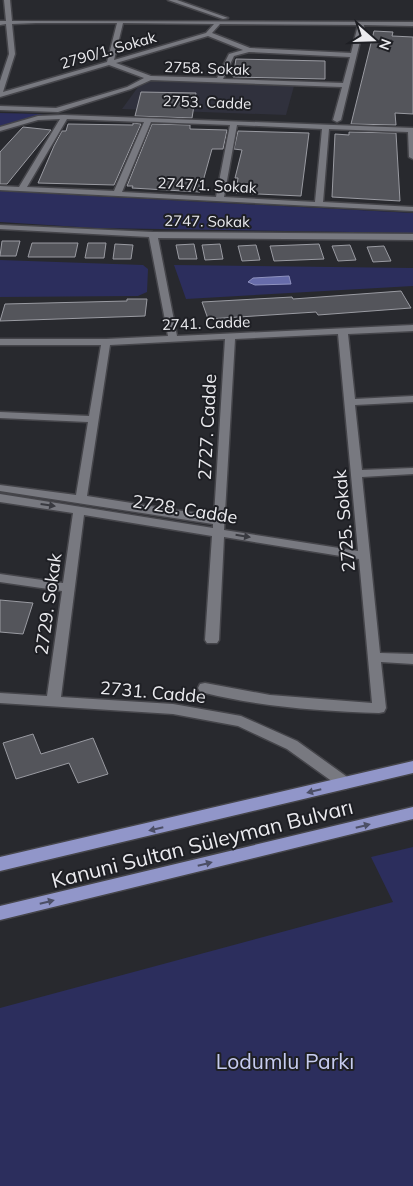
<svg xmlns="http://www.w3.org/2000/svg" width="413" height="1186" font-family="Mulish,sans-serif">
<style>
.built{fill:#30313d}
.green{fill:#2c2e5d}
.water{fill:#676caa;stroke:#8f92bf}
.building{fill:#54555b;stroke:#9a9ba2}
.lines{fill:none;stroke-linecap:round;stroke-linejoin:round}
.minor-casing{stroke:#45454a;stroke-width:3}
.major-casing{stroke:#45454a;stroke-width:3}
.minor{fill:#787980;fill-rule:evenodd}
.major{fill:#9196c9;fill-rule:evenodd}
.oneway{fill:#393a40}
.oneway2{fill:#4c4f66}
.labels{text-anchor:middle;dominant-baseline:central;stroke-width:4;stroke-linejoin:round;paint-order:stroke}
.far-street-label{font-size:15px;fill:#ebebef;stroke:#1e1f24}
.street-label{font-size:18px;fill:#ebebef;stroke:#1e1f24}
.near-street-label{font-size:21px;fill:#ebebef;stroke:#1e1f24}
.near-park-label{font-size:21px;fill:#c7ccf0;stroke:#1e1f24}
</style>
<rect width="100%" height="100%" fill="#28292e"/>
<path class="built" d="M148 81 294 86 286 115 122 109 138 87Z"/>
<path class="green" d="M0 113 40 114 44 115 0 127Z
M0 191 413 213V233L95 228 0 222Z
M0 260 143 265 148 269 147 292 138 296 0 297Z
M174 265 413 268V286L186 299Z
M413 847V1186H0V1008L393 902 371 857Z"/>
<path class="water" d="M289 276 291 284 255 285 248 282 253 278Z"/>
<path class="building" d="M374 31 393 32 392 36 413 37V114L395 113 396 125 351 124Z
M236 59 325 61V79L233 77Z
M141 92 196 93 192 118 135 116Z
M133 123 141 124 114 185 38 183 54 146 62 131H66L68 124 133 125Z
M152 124 190 125V129L227 130 223 149H212L200 192 132 188 133 186H127Z
M23 127 51 130 7 184H0V152Z
M238 131 309 133 301 196 236 193 238 178H235L242 150 234 149Z
M349 132 396 133 400 201 332 197 335 134 349 135Z
M2 241H20L16 256H0Z
M32 243H78L75 257H28Z
M88 243H106L104 258H85Z
M115 244 133 245 131 259H113Z
M194 244 197 259H179L176 245Z
M220 244 223 259 205 260 202 245Z
M319 244 324 259 274 261 270 246Z
M256 245 260 260 242 261 238 246Z
M350 245 356 260 338 261 332 246Z
M384 246 391 261 373 262 367 247Z
M401 291 411 308 318 315 316 312 208 319 202 302 292 297 293 299Z
M127 299H147L145 316 0 321 5 304 127 301Z
M0 600 33 603 23 634 0 632Z
M33 734 41 754 93 738 108 774 78 783 69 763 16 779 3 743Z"/>
<g class="lines">
<defs>
<path id="minor" d="M4 0H10L12 21 413 22V26L364 25 341 120 337 122 333 120 342 87 151 80 131 89 58 112 0 110V106L56 108 127 87 144 78 109 65 0 97V81L9 54 6 24 0 25V21H6ZM36 23H117L107 62 3 92 15 54 12 24ZM123 23 214 24 206 33 114 60ZM220 24 358 25 351 53 250 48 212 33ZM208 36 243 50 229 54 217 78 151 76 116 63ZM249 52 350 57 343 83 223 79 234 56Z
M168 0H177L228 18 223 19Z
M64 115 413 128V159L409 157 408 132 329 129 323 202 413 207V211L0 190V186L19 187 60 119 38 120 0 131V127L38 116ZM67 119 144 122 114 191 27 187ZM151 122 230 125 216 197 122 192ZM237 125 322 129 315 202 224 197Z
M0 225 153 232 413 234V240L158 238 177 336 413 325V331L348 334 355 399 413 396V402L355 405 362 470 413 468V474L362 477 380 653 413 654V664L381 662 386 708 384 712 379 713C320 711 262 707 205 693L200 692 198 688 200 684 205 683 270 695 372 703 359 559 224 537 219 640 217 643H207L205 640 212 536 84 515 61 697 173 704 241 716 297 741 350 779 352 783 350 787 345 789 340 787 287 749 238 726 173 714 0 703V693L47 696 62 591 0 582V574L63 583 73 513 0 502V494L213 528V524L0 491V485L76 495 88 422 0 418V412L89 416 101 345H0V339H106L168 336 149 237 0 229ZM338 334 358 551 224 530 235 339ZM225 339 214 516 87 496 110 345Z"/>
<path id="major" d="M413 761V773L0 871V857Z
M413 807V819L0 920V906Z"/>
</defs>
<use href="#minor" class="minor-casing"/>
<use href="#major" class="major-casing"/>
<use href="#minor" class="minor"/>
<use href="#major" class="major"/>
</g>
<defs><path id="oneway-solid" d="M-6-.8H1V-3.2L6.5 0L1 3.2V.8H-6Z" transform="scale(1.25)"/></defs>
<g class="oneway">
<use href="#oneway-solid" transform="translate(48 505) rotate(8)"/>
<use href="#oneway-solid" transform="translate(243 536) rotate(9)"/>
</g>
<g class="oneway2">
<use href="#oneway-solid" transform="translate(314 791) rotate(166)"/>
<use href="#oneway-solid" transform="translate(363 826) rotate(-14)"/>
<use href="#oneway-solid" transform="translate(156 829) rotate(167)"/>
<use href="#oneway-solid" transform="translate(205 864) rotate(-14)"/>
<use href="#oneway-solid" transform="translate(47 902) rotate(-14)"/>
</g>
<g class="labels">
<g class="far-street-label">
<text transform="translate(108 50) rotate(-16)">2790/1. Sokak</text>
<text transform="translate(207 68) rotate(2)">2758. Sokak</text>
<text transform="translate(207 102) rotate(2)">2753. Cadde</text>
<text transform="translate(207 185) rotate(3)">2747/1. Sokak</text>
<text transform="translate(207 221) rotate(1)">2747. Sokak</text>
<text transform="translate(206 323) rotate(-2)">2741. Cadde</text>
</g>
<g class="street-label">
<text transform="translate(207 427) rotate(-87)">2727. Cadde</text>
<text transform="translate(185 509) rotate(9)">2728. Cadde</text>
<text transform="translate(344 521) rotate(-95)">2725. Sokak</text>
<text transform="translate(48 604) rotate(-82)">2729. Sokak</text>
<text transform="translate(153 692) rotate(5)">2731. Cadde</text>
</g>
<g class="near-street-label">
<text transform="translate(202 843) rotate(-14)">Kanuni Sultan Süleyman Bulvarı</text>
</g>
<g class="near-park-label">
<text x="285" y="1061">Lodumlu Parkı</text>
</g>
</g>
<g transform="translate(373 40) rotate(110)" stroke="#1e1f24" stroke-width="4" paint-order="stroke">
<path d="M0-4L9 19L0 12L-9 19Z" fill="#ebebef"/>
<text y="-8" font-size="14" font-weight="bold" text-anchor="middle" fill="#ebebef">N</text>
</g>
</svg>
